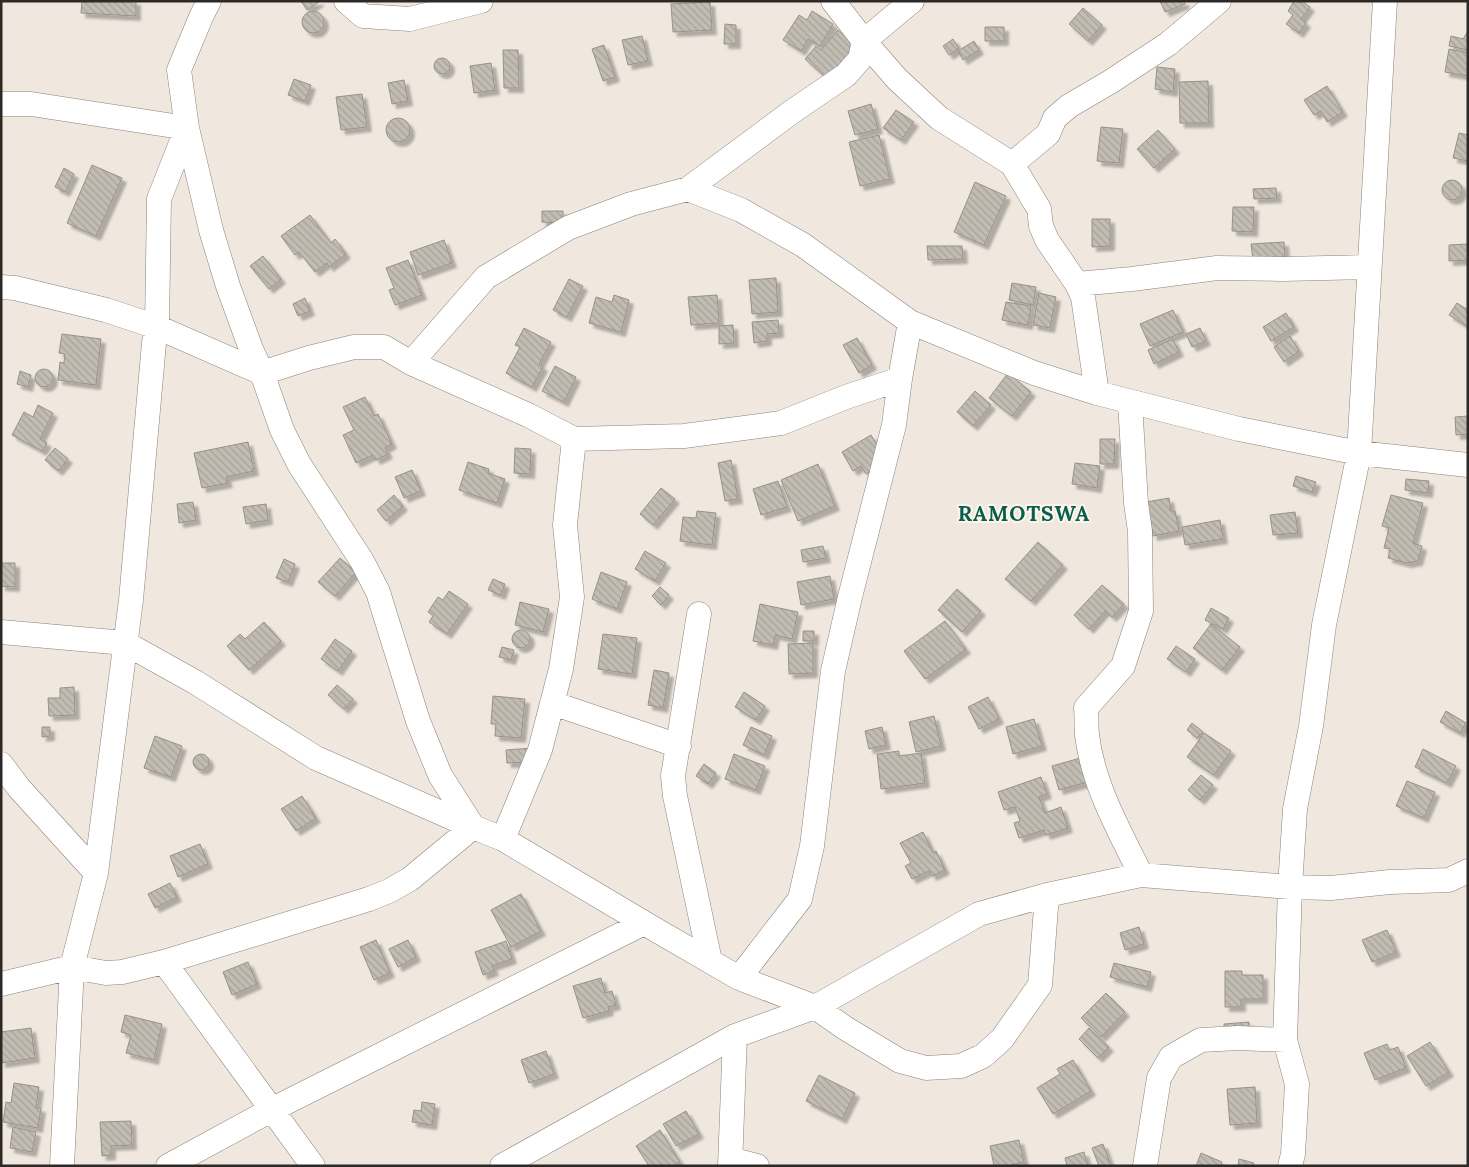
<svg xmlns="http://www.w3.org/2000/svg" width="1469" height="1167" viewBox="0 0 1469 1167" font-family="Lora,serif">
<style>
.building{fill:url(#building-back-hatch);stroke:#979289;filter:url(#shadow)}
.lines{fill:none;stroke-linecap:round;stroke-linejoin:round}
.minor-casing{stroke:#8a827a;stroke-width:25}
.minor{stroke:#fff;stroke-width:24}
.labels{text-anchor:middle;dominant-baseline:central;stroke-width:4;stroke-linejoin:round;paint-order:stroke}
.district-label{font-size:21px;font-weight:bold;letter-spacing:1px;fill:#065e4c;stroke:#fdf4eb}
</style>
<defs>
<pattern id="building-back-hatch" width="6" height="6" patternUnits="userSpaceOnUse" patternTransform="scale(1.25)"><rect width="6" height="6" fill="#c1bdb3"/><path d="M-1 5l2 2M0 0l6 6M5-1l2 2" fill="none" stroke="#a6a29a"/></pattern>
<filter id="shadow"><feDropShadow dx="4.5" dy="4.5" stdDeviation="1" flood-color="#0004"/></filter>
</defs>
<rect width="100%" height="100%" fill="#f0e7de"/>
<path class="building" d="M82,1H136V16L81,13Z
M301,1H320L307,10Z
M1160,1H1184L1185,4L1165,12Z
M1294,1H1302L1310,7L1301,19L1306,23L1299,33L1286,24L1293,15L1288,11Z
M710,2L712,30L673,32L671,4Z
M1083,8L1102,25L1088,41L1069,24Z
M812,11L833,24L820,46L808,39L801,51L783,40L799,15L807,20Z
M302 22a11 11 0 1 1 22 0a11 11 0 1 1-22 0Z
M725,24L736,25V44H724Z
M985,27H1004V41H985Z
M838,30L856,46L831,82L805,59L816,46L821,50Z
M1468,31V50L1449,46L1451,36L1463,39Z
M642,36L648,61L628,65L622,40Z
M953,39L959,48L949,55L943,46Z
M974,41L979,50L963,60L958,51Z
M604,45L615,77L603,81L592,49Z
M1449,49L1468,53V76L1445,72Z
M503,50H518L519,88H504Z
M434 66a8 8 0 1 1 16 0a8 8 0 1 1-16 0Z
M491,63L495,90L474,93L470,66Z
M1157,67L1175,69L1173,92L1155,89Z
M294,79L311,85L305,101L288,95Z
M404,80L408,101L392,104L388,83Z
M1208,81L1209,123H1180L1179,82Z
M1327,86L1343,112L1327,122L1321,111L1314,115L1304,100Z
M362,94L367,127L341,130L336,97Z
M871,104L878,129L855,135L848,111Z
M896,110L914,122L901,140L883,128Z
M386 130a12 12 0 1 1 24 0a12 12 0 1 1-24 0Z
M1101,127L1123,129L1119,163L1097,161Z
M1158,130L1175,149L1154,168L1137,149Z
M1459,133L1468,135V161L1453,158Z
M879,135L890,179L860,186L849,142Z
M92,165L122,178L96,236L67,223Z
M64,168L74,174L65,192L55,187Z
M1442 190a10 10 0 1 1 20 0a10 10 0 1 1-20 0Z
M975,182L1006,196L984,245L954,232Z
M1276,188L1277,198L1254,199L1253,189Z
M1233,207H1254L1253,232L1232,231Z
M542,211H563V223L542,222Z
M310,215L331,243L335,239L346,254L329,267L327,263L315,272L299,252L295,255L281,236Z
M1092,219H1110V246L1092,247Z
M444,240L452,263L418,275L410,252Z
M1284,242L1285,258L1253,260L1251,244Z
M1468,244V260L1449,261V245Z
M927,246H962L963,259L928,260Z
M263,256L281,279L269,289L250,266Z
M408,260L422,295L395,305L389,290L394,288L386,268Z
M776,278L778,312L752,314L749,280Z
M569,279L583,286L567,317L553,310Z
M1012,283L1036,287L1033,305L1009,300Z
M1039,293L1056,297L1050,328L1033,325Z
M614,295L629,300L621,332L589,323L596,297L612,302Z
M717,295L719,323L691,325L688,297Z
M305,298L310,311L298,316L293,304Z
M1006,302L1031,306L1028,325L1002,320Z
M1457,303L1468,310V327L1449,315Z
M1173,310L1183,332L1150,346L1140,324Z
M1286,313L1294,327L1271,341L1263,327Z
M778,320L779,333L767,334V341L754,343L752,322Z
M733,325L734,343L719,344V326Z
M524,328L551,342L539,364L543,367L532,387L506,373L520,347L515,345Z
M1200,328L1206,341L1192,347L1186,334Z
M62,334L101,339L96,385L58,380L60,362L64,363L65,354L59,353Z
M1290,336L1299,351L1284,362L1274,347Z
M857,338L872,365L859,373L843,345Z
M1173,339L1179,352L1154,364L1148,350Z
M555,366L576,377L564,402L542,391Z
M35 378a9 9 0 1 1 18 0a9 9 0 1 1-18 0Z
M20,371L31,375L28,387L17,384Z
M1008,373L1031,392L1012,416L989,398Z
M975,391L991,405L973,426L957,412Z
M365,397L374,416L378,414L392,444L385,448L388,454L376,460L373,455L356,463L343,435L354,430L343,407Z
M38,405L53,413L40,439L47,443L42,451L12,435L24,412L33,417Z
M1468,416V434L1456,435L1455,417Z
M871,435L883,455L878,467L866,474L861,466L853,471L842,452Z
M1100,439H1115L1114,464H1100Z
M248,442L254,471L226,477L228,483L202,488L194,453Z
M55,448L68,459L58,471L45,460Z
M515,448L531,449L530,474L514,473Z
M731,460L738,499L725,501L718,463Z
M468,462L489,469L488,473L505,479L497,503L459,490Z
M1075,463L1100,466L1097,488L1072,484Z
M818,464L835,506L798,521L781,480Z
M412,470L421,491L404,498L395,477Z
M1296,476L1316,482L1312,492L1293,486Z
M1406,479L1429,481L1428,493L1405,490Z
M778,481L787,507L761,515L753,489Z
M661,488L675,499L653,525L640,514Z
M394,495L403,506L386,521L377,510Z
M1391,495L1423,503L1413,543L1422,546L1418,561L1407,563L1388,558L1390,549L1384,548L1389,528L1382,526Z
M1169,498L1171,511H1175L1179,531L1153,536L1146,502Z
M193,502L196,520L179,523L177,504Z
M266,504L268,520L246,524L243,507Z
M697,511L716,513L712,545L680,541L683,517L696,518Z
M1295,512L1298,533L1273,535L1270,515Z
M1220,520L1223,539L1185,545L1182,527Z
M1038,542L1063,565L1031,601L1005,579Z
M823,546L826,558L803,562L801,550Z
M645,551L666,563L655,581L635,569Z
M340,558L356,572L335,596L318,582Z
M284,559L295,564L288,582L276,578Z
M1,563H15V587L1,586Z
M601,572L627,582L617,609L592,599Z
M830,576L834,599L801,605L797,582Z
M493,579L505,584L501,595L488,590Z
M1102,585L1124,604L1112,617L1105,611L1089,629L1074,615Z
M660,587L669,595L661,605L652,596Z
M957,589L981,611L962,632L938,610Z
M449,591L468,604L447,634L429,622L433,616L428,612L438,597L443,600Z
M520,602L549,609L543,632L515,625Z
M760,604L798,612L792,639L775,635L773,645L753,641Z
M1211,608L1229,618L1223,629L1205,620Z
M945,621L966,649L925,679L904,651Z
M264,622L281,641L249,670L227,646L240,634L245,639Z
M1211,624L1240,647L1222,670L1193,648Z
M512 639a9 9 0 1 1 18 0a9 9 0 1 1-18 0Z
M803,631H814V641H803Z
M603,634L637,638L632,674L598,669Z
M335,639L352,651L338,671L321,659Z
M813,643V673L789,674L788,644Z
M1176,646L1195,659L1186,672L1167,659Z
M502,647L514,650L511,660L499,657Z
M654,670L669,673L663,708L648,705Z
M337,685L353,699L344,709L328,695Z
M74,687L75,715L49,716L48,698H60V688Z
M744,692L765,706L756,720L735,707Z
M493,696L525,699L521,738L495,736L496,724H491Z
M988,697L999,719L979,729L968,707Z
M1446,711L1466,723L1460,733L1440,722Z
M934,716L941,746L916,752L909,722Z
M1034,719L1042,746L1013,754L1006,727Z
M1192,723L1203,732L1197,738L1187,730Z
M42,727H50V736L42,737Z
M751,727L772,736L764,755L743,745Z
M882,727L886,745L869,749L865,731Z
M1204,733L1231,751L1214,775L1187,757Z
M155,736L182,746L171,777L144,768Z
M532,748L533,762L507,763L506,750Z
M1423,749L1456,766L1447,783L1415,767Z
M899,751V756L921,753L925,783L881,789L877,754Z
M734,754L765,766L756,790L725,779Z
M193 762a8 8 0 1 1 16 0a8 8 0 1 1-16 0Z
M1084,757L1091,781L1059,790L1052,766Z
M704,764L716,773L708,784L696,776Z
M1201,775L1213,785L1200,800L1188,790Z
M1041,777L1047,794L1039,797L1045,813L1061,807L1068,828L1046,835L1044,830L1019,838L1014,823L1020,821L1015,807L1004,810L998,792Z
M1407,781L1435,792L1424,818L1396,806Z
M302,796L316,818L296,831L281,809Z
M923,832L933,853L936,851L945,870L932,876L929,871L912,879L905,866L911,863L900,843Z
M200,844L208,864L178,877L170,856Z
M170,883L177,897L155,908L148,894Z
M521,894L541,931L511,947L491,910Z
M1139,927L1144,944L1125,950L1120,933Z
M1387,930L1396,952L1372,962L1362,940Z
M376,940L390,973L374,980L360,947Z
M408,940L416,957L398,967L389,949Z
M506,941L512,959L492,966L494,971L483,975L475,952Z
M248,962L257,984L232,995L223,972Z
M1114,963L1151,972L1147,987L1110,977Z
M1225,971H1242V975H1263V999H1241V1007H1225Z
M601,978L605,993L612,991L616,1005L608,1007L609,1011L583,1018L573,986Z
M1106,993L1125,1012L1101,1037L1081,1018Z
M125,1015L162,1024L154,1060L126,1053L131,1035L121,1032Z
M1249,1022L1250,1034L1225,1036L1224,1024Z
M31,1028L35,1058L1,1063V1032Z
M1089,1028L1109,1047L1098,1058L1079,1039Z
M1430,1042L1449,1072L1426,1086L1407,1056Z
M1387,1044L1390,1050L1398,1047L1406,1068L1375,1080L1364,1053Z
M546,1051L554,1074L529,1083L521,1060Z
M1073,1060L1091,1091L1053,1114L1037,1088L1060,1074L1057,1069Z
M819,1075L855,1093L842,1119L806,1101Z
M14,1083L39,1087L36,1108H41L38,1128L3,1122L6,1102L11,1103Z
M1255,1087L1257,1123L1230,1125L1227,1089Z
M422,1102L435,1104L432,1125L412,1122L414,1110L421,1111Z
M686,1111L699,1134L676,1146L663,1124Z
M131,1121L132,1145L111,1146V1155L102,1156L100,1122Z
M13,1127L36,1132L32,1152L10,1148Z
M660,1130L680,1162L673,1166H649L636,1146Z
M1019,1140L1024,1162L1007,1166H994L990,1146Z
M1103,1144L1111,1166H1099L1092,1148Z
M1084,1152L1088,1166H1067L1065,1158Z
M1201,1153L1222,1162L1221,1166H1196Z
M1239,1159L1254,1163L1253,1166H1238Z"/>
<g class="lines">
<g class="minor-casing">
<path id="minor" d="M346,1L363,16L410,19L481,1
M833,1L864,41L897,79L939,118L1012,164
M1,104H31L187,128L211,230L228,286L251,349L262,373L282,430L299,464L362,561L378,592L418,721L440,775L473,827L503,839L656,930L739,978L815,1007L845,1028L900,1061L926,1068L961,1066L983,1056L1002,1039L1040,985L1047,895
M688,189L793,111L846,75L860,59L864,41L912,1
M1077,284L1132,279L1217,268L1283,269L1369,267
M1,287L15,288L106,310L157,327L262,373L309,358L354,347H384L411,363L486,277L568,228L631,204L688,189L741,210L803,245L910,322L1034,373L1097,393L1239,429L1359,453L1468,465
M411,363L528,415L574,439L684,436L781,423L846,397L900,379
M1097,393L1083,297L1077,284L1047,240L1041,226L1039,209L1012,164L1048,134L1055,118L1069,106L1110,82L1168,44L1219,1
M1130,402L1136,503L1140,531L1141,611L1123,666L1086,708C1087,717 1086,726 1087,735C1093,785 1119,830 1141,875
M699,614L673,776L675,796L710,961
M1,632L125,643L195,682L316,758L473,827L410,879L389,891L369,899L164,962L122,972L106,973L72,967L1,984
M552,703L679,746
M1,764L19,788L96,873
M503,839L540,750L561,669L572,597L565,525L574,439
M164,962L313,1166
M739,978L800,899L812,846L833,671L850,597L894,425L900,379L910,322
M731,1159L757,1166
M62,1166L72,967L96,873L131,600L154,343L157,327L159,199L187,128L179,70L201,17L209,1
M168,1166L273,1109L644,923
M502,1166L735,1036L815,1007L979,914L1047,895L1141,875L1290,887L1331,888L1390,882L1449,880L1468,871
M730,1166L735,1036
M1145,1166L1159,1078L1171,1057L1201,1040L1238,1038L1285,1040
M1290,1166L1293,1154L1297,1084L1285,1040L1290,887L1295,809L1311,726L1324,625L1359,453L1385,1"/>
</g>
<use href="#minor" class="minor"/>
</g>
<g class="labels">
<g class="district-label">
<text x="1024" y="513">RAMOTSWA</text>
</g>
</g>
<rect width="1469" height="1167" fill="none" stroke="#2c2926" stroke-width="5"/>
</svg>
